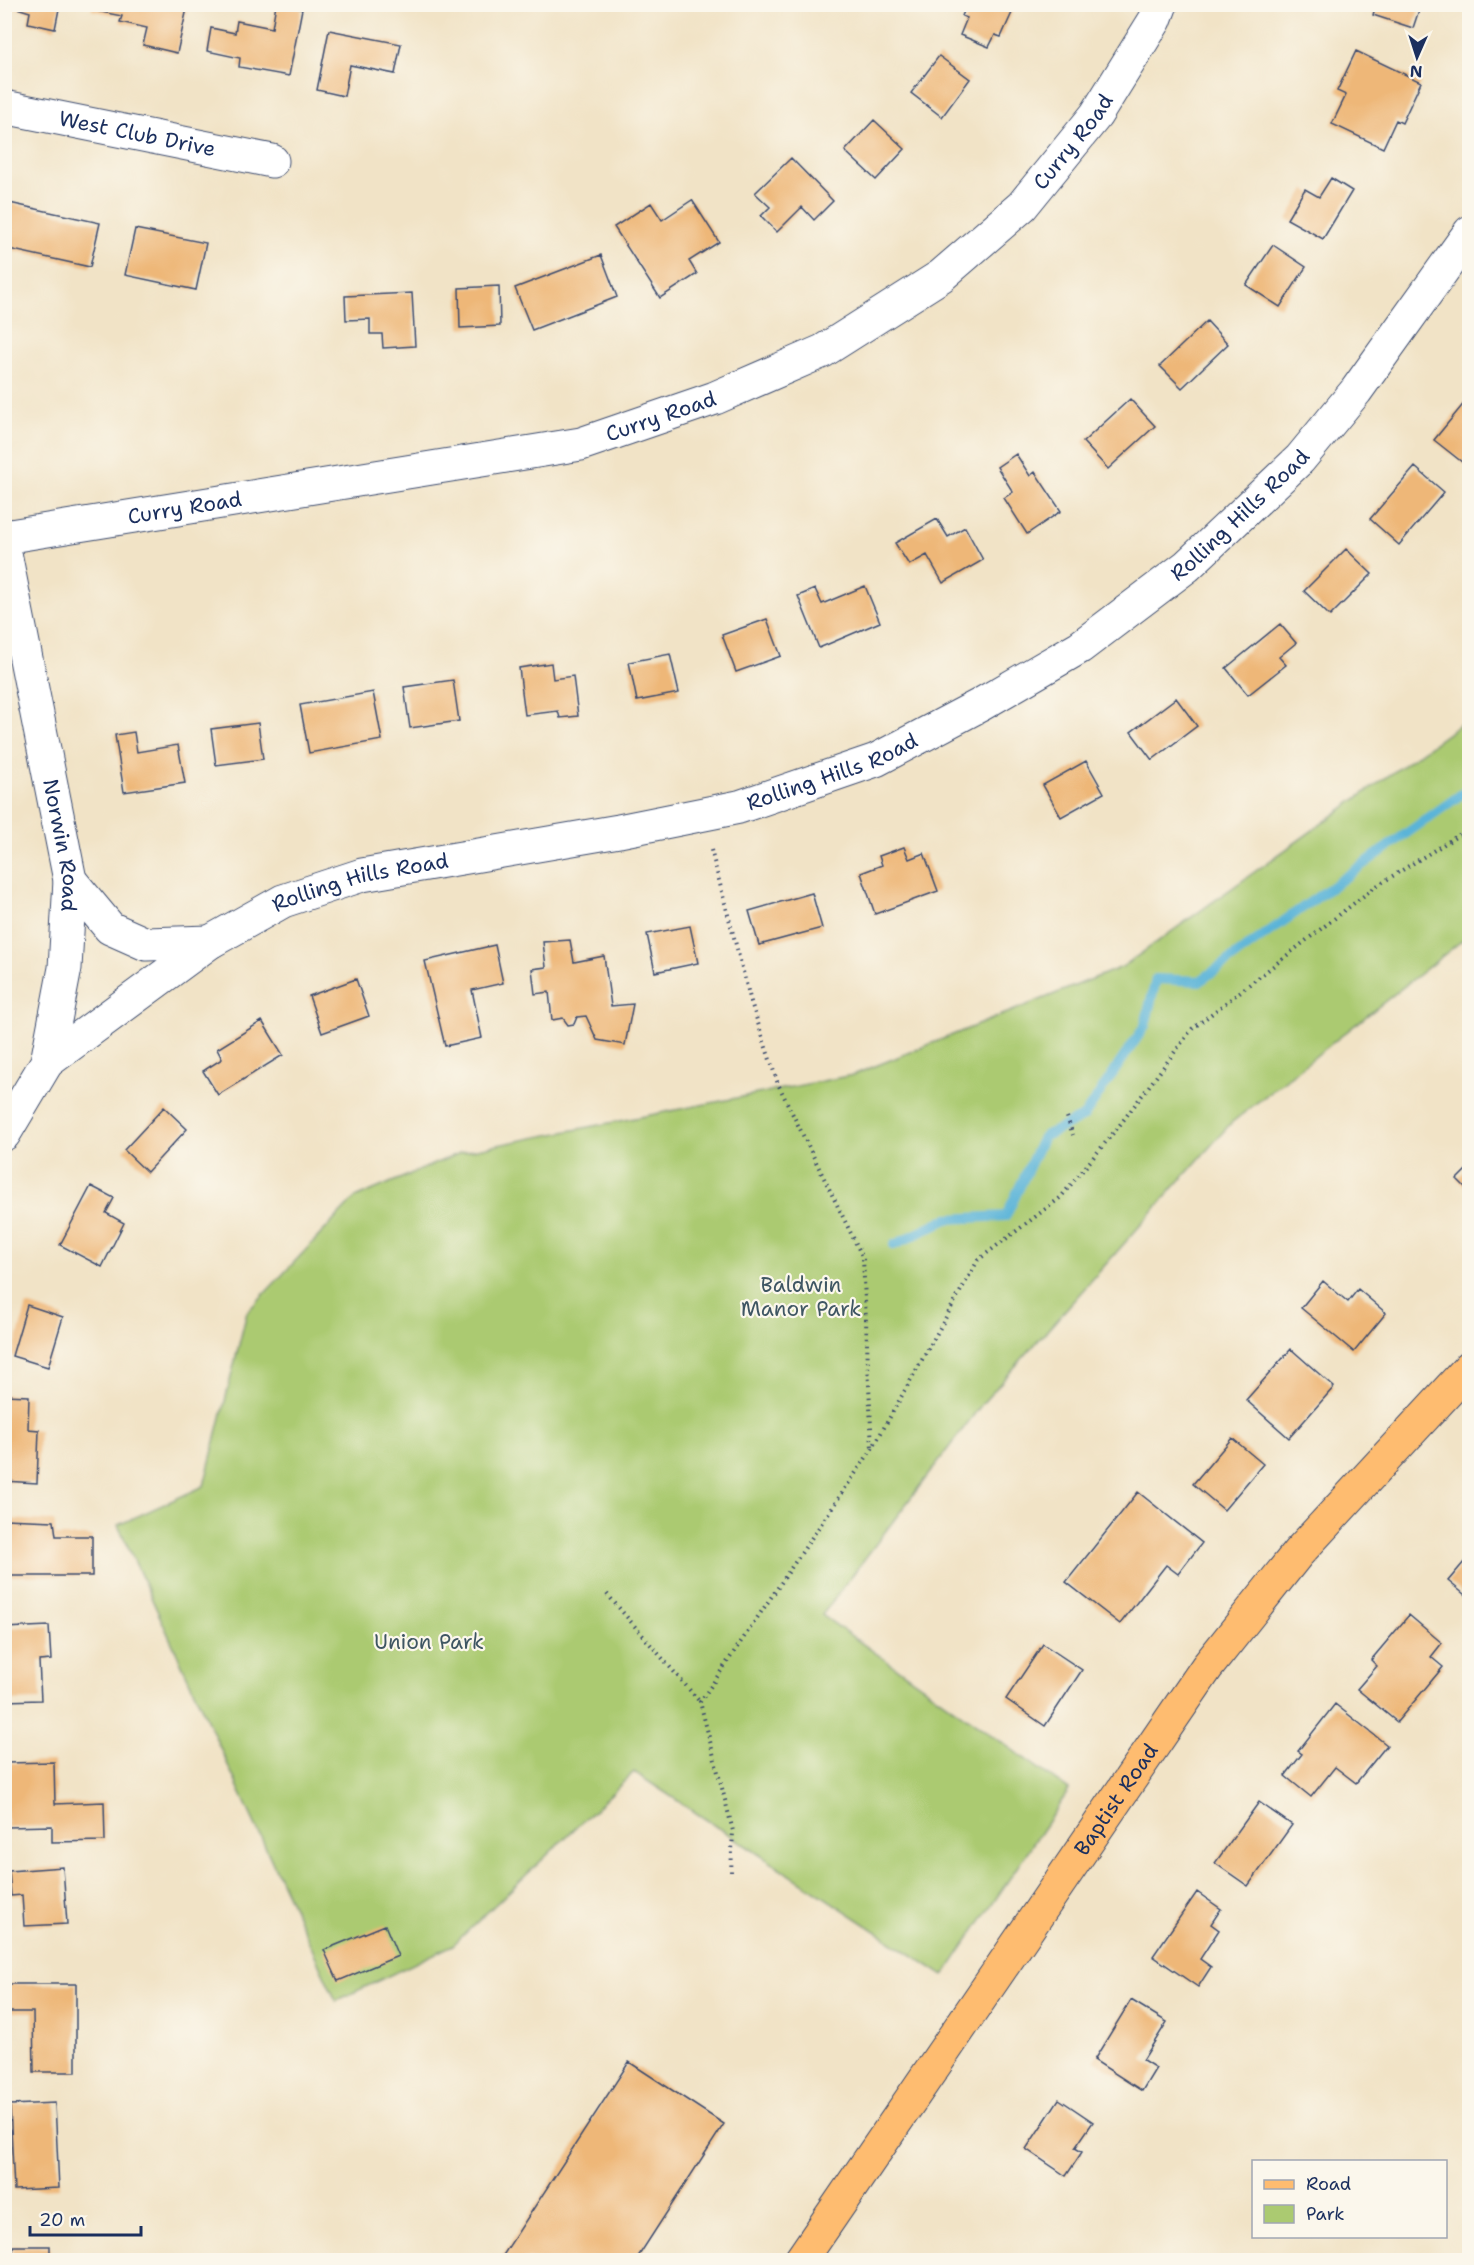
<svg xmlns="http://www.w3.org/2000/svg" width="1474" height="2265" viewBox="0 0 1474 2265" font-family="'Shantell Sans',sans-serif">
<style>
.green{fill:#abca71;stroke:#637c68;stroke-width:1.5}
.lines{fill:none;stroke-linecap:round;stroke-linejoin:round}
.stream{stroke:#5ab4d8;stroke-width:10}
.building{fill:#eeb778}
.minor-casing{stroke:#3b4a6e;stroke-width:35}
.major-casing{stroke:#3b4a6e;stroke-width:35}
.path{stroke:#3b4a6e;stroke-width:4;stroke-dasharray:1.5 4.5;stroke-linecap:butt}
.minor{stroke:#fff;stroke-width:33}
.major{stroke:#febc70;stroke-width:33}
.labels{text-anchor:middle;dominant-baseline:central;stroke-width:4.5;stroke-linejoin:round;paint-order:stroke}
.street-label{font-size:21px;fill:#1b2f5e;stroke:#fbf7ec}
.park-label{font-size:21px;fill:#3f5663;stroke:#fbf7ec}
</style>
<rect width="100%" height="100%" fill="#fbf7ec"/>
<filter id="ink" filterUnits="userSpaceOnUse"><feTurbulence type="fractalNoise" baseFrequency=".0167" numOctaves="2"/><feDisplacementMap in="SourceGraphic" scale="12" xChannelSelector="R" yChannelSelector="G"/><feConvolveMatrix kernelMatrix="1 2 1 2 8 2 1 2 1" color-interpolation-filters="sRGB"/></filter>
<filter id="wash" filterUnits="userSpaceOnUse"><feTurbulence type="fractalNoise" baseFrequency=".008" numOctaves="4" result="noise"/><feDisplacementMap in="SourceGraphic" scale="24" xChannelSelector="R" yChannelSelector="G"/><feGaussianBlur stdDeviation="1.35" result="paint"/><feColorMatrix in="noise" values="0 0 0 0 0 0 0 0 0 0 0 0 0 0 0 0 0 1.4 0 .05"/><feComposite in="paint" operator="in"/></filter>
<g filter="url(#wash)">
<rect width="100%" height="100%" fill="#f1e3c6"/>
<path class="green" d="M1469,718V935L1231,1123L982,1404L822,1615L1069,1790L944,1976L634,1772L453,1945L336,2001L118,1525L204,1486L247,1312L355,1198L462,1152L853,1075L1122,967Z"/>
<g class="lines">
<path class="stream" d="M894,1245L947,1219L1006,1216L1043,1137L1084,1116L1145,1026L1156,979L1200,981L1470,788"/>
</g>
<g id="blocks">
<path class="building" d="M4,4H60L55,29L28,23L30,12Z
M93,4H188L177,53L143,45L147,28L120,22L122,16L91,10Z
M276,4L302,9L289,76L239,67L240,58L207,51L211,28L235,33L237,21L272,28Z
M967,4H1016L1001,37L995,35L989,47L960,35L967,18L962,16Z
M1376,4H1421L1413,28L1373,15Z
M329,30L401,44L395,74L350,65L344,96L317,90Z
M1356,51L1421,82L1402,123L1396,120L1383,148L1332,124L1346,95L1337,91Z
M939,56L970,79L942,117L911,93Z
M874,120L905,149L876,180L845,151Z
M791,158L833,201L814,220L802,207L777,232L761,216L770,207L755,193Z
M1331,178L1352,191L1323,239L1287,219L1305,189L1319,197Z
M692,200L719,242L689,261L697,274L660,298L614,227L651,203L662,220Z
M5,202L100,223L90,267L4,248Z
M135,229L206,243L196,290L125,275Z
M1273,245L1306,267L1280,307L1246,285Z
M601,255L617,297L532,330L515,288Z
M499,286L500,326L460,328L459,288Z
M412,293L415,346L383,348L382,334H370V319L346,320L345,296Z
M1207,321L1228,344L1182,388L1160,366Z
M1470,396V463L1467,466L1434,440Z
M1130,399L1155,426L1108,469L1083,442Z
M1016,454L1030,476L1035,472L1061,511L1027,534L1004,498L1013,492L997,467Z
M1415,467L1444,492L1399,545L1370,519Z
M937,519L948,537L965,527L983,560L943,583L927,555L909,565L895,543Z
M1346,549L1372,574L1330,616L1304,591Z
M865,586L880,622L819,648L798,596L815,589L822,604Z
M767,619L781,656L736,672L722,635Z
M1280,624L1296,643L1279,657L1286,665L1248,695L1226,668Z
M670,654L679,693L637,701L629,662Z
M551,663L553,679L573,676L578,716L560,718L558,711L525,715L519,668Z
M453,680L459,721L410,728L404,687Z
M373,692L382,740L309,753L300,705Z
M1176,698L1197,726L1152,760L1131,732Z
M258,723L263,759L216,765L211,729Z
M134,732L137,752L178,745L185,783L124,792L115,735Z
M1086,761L1104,793L1061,817L1043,785Z
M904,847L909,859L924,853L938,891L875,914L861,873L882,865L879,856Z
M812,893L822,928L759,945L749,911Z
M690,926L698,963L655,972L647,934Z
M570,940L574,962L604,956L611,1006L633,1004L625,1045L597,1040L586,1016L577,1017L574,1024L568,1025L563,1018L552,1020L549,992L535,994L532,969L546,967L543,942Z
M495,945L503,983L472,990L482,1038L445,1046L425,961Z
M356,979L369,1016L322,1033L309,996Z
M262,1021L283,1055L218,1095L203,1071L222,1059L217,1049Z
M164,1107L187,1129L147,1172L124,1150Z
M1470,1166V1192L1457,1179Z
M91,1186L114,1198L106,1213L124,1223L102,1267L60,1245Z
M1323,1281L1348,1302L1358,1289L1386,1313L1354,1352L1301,1308Z
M27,1305L63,1317L48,1367L12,1356Z
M1291,1349L1334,1387L1289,1438L1246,1400Z
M4,1395L29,1396L28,1429L39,1430L37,1483L4,1481Z
M1232,1438L1263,1464L1224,1510L1193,1484Z
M1138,1492L1202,1543L1178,1574L1166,1565L1120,1624L1066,1582Z
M4,1519L54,1521L56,1536H92V1576H4Z
M1470,1555V1599L1448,1581Z
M1409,1615L1442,1643L1431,1657L1443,1667L1397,1722L1357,1689L1377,1666L1371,1660Z
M49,1626L51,1660L39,1661L41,1700L4,1701V1628Z
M1043,1644L1082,1670L1045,1726L1006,1699Z
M1335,1704L1387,1745L1356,1783L1335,1767L1311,1797L1285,1776L1302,1754L1298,1751Z
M54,1762L55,1804L104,1802L105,1841L52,1842V1826L7,1827L5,1763Z
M1259,1802L1292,1825L1248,1886L1215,1863Z
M63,1867L67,1924L24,1926L22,1895L11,1896L9,1871Z
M1197,1892L1221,1909L1211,1924L1219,1930L1200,1959L1211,1967L1198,1987L1153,1956Z
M385,1925L398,1956L338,1981L324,1950Z
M4,1984H76V2072H34L33,2012H4Z
M1131,2000L1167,2022L1143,2060L1156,2068L1142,2091L1094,2060Z
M629,2062L724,2124L636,2260H500Z
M1059,2099L1093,2122L1075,2148L1082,2152L1066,2176L1026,2149Z
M55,2103L59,2188L14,2190L10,2105Z
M13,2246H50V2260H13Z"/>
</g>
</g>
<g filter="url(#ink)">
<use href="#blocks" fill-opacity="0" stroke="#3b4a6e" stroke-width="1.5"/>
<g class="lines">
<g class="minor-casing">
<g id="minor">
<path id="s1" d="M4,107L272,161"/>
<path id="s2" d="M4,537L581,444L715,398L823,351L941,276L1022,206L1096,115L1155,20L1161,4"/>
<path id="s3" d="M4,548L70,880L65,968L47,1062L4,1134"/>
<path d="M70,880L110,928L146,944L210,942"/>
<path id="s4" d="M47,1062L210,942L283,901L362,875L619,831L739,807L876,760L980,705L1080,647L1187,566L1300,459L1356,391L1470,232"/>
</g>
</g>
<g class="major-casing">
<g id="major">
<path id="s5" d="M801,2260L1207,1667L1298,1553L1470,1367"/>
</g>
</g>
<path class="path" d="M711,850L751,1002L778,1084L863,1258L872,1449
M1067,1117L1073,1135
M607,1594L700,1702
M731,1872L733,1831L700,1702L872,1449L978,1260L1060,1198L1119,1126L1192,1029L1375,887L1470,828"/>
<use href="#minor" class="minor"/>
<use href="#major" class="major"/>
</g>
</g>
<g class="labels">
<g class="street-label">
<text stroke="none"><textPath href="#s1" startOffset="136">West Club Drive</textPath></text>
<text stroke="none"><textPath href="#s2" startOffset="1173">Curry Road</textPath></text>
<text stroke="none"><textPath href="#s2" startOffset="669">Curry Road</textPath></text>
<text stroke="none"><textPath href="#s2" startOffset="183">Curry Road</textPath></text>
<text stroke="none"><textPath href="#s4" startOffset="1338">Rolling Hills Road</textPath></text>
<text stroke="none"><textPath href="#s4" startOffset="852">Rolling Hills Road</textPath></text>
<text stroke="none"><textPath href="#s3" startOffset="303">Norwin Road</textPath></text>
<text stroke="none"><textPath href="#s4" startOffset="366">Rolling Hills Road</textPath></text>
<text stroke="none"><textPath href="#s5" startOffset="558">Baptist Road</textPath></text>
</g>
<g class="park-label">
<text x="801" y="1285">Baldwin<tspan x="801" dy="24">Manor Park</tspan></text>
<text x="429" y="1642">Union Park</text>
</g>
</g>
<rect width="1474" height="2265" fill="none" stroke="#fbf7ec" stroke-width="24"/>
<rect x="1252" y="2160" width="195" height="78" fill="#fbf7ec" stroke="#a1a7b3" stroke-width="1.5"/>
<rect x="1264" y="2180" width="30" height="9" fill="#febc70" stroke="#a1a7b3" stroke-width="1.5"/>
<text x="1306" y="2190" font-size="18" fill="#1b2f5e">Road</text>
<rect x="1264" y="2205" width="30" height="18" fill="#abca71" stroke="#a1a7b3" stroke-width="1.5"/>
<text x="1306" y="2220" font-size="18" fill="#1b2f5e">Park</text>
<g transform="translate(1417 57) rotate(183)" stroke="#fbf7ec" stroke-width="4.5" paint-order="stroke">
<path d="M0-4.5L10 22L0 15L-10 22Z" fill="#1b2f5e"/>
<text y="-9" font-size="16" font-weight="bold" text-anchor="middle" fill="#1b2f5e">N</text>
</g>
<path d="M30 2226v9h111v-9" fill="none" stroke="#1b2f5e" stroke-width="3"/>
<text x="39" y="2226" font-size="18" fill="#1b2f5e" stroke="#fbf7ec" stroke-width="4.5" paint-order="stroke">20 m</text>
</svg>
